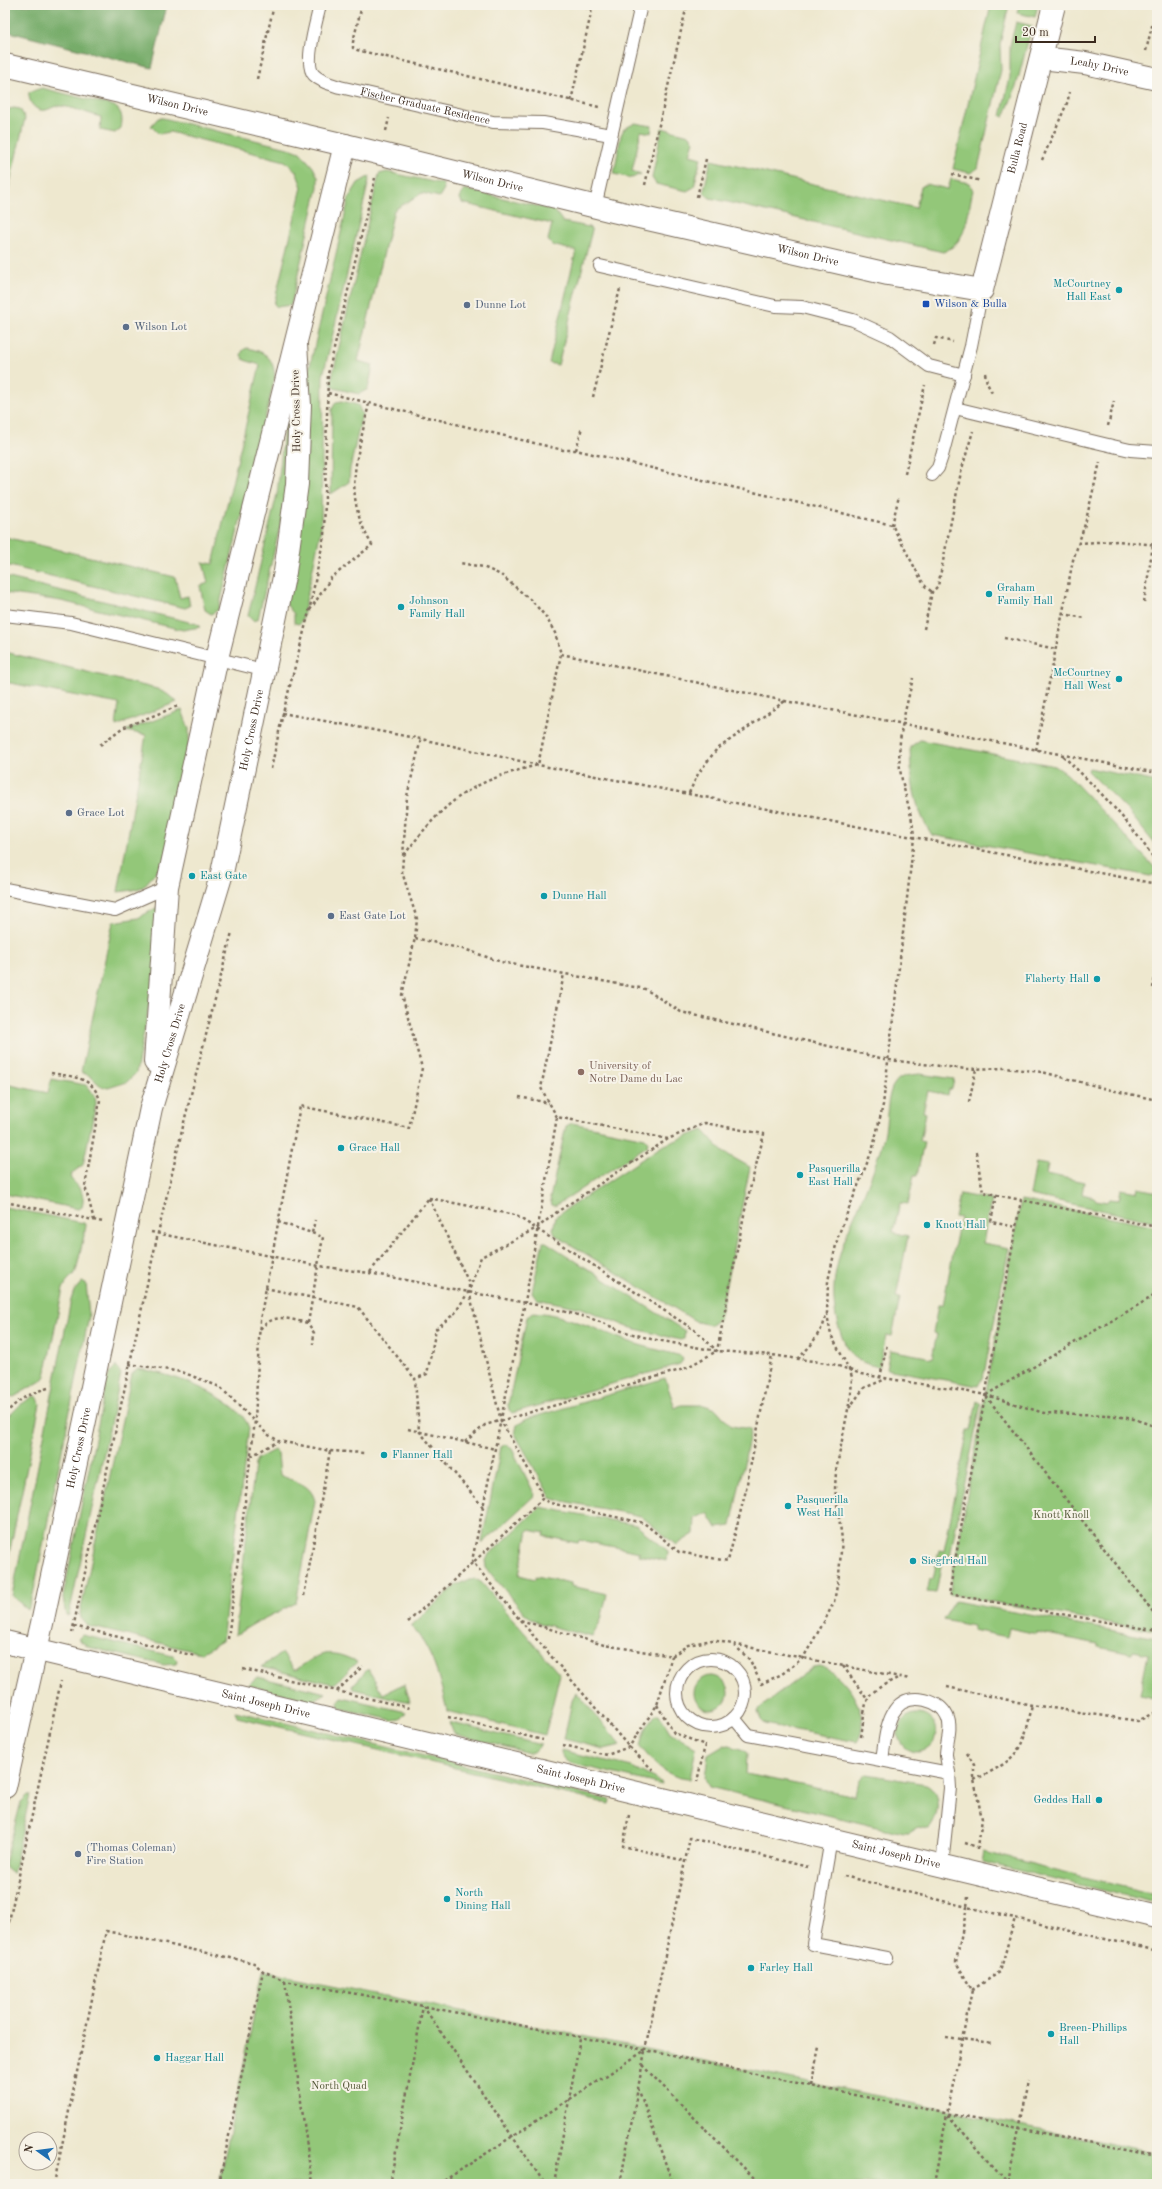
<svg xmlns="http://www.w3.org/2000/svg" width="1162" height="2189" viewBox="0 0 1162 2189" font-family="'Old Standard TT',serif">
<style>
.green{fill:#93c779;stroke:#67784c}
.forest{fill:#76ac69;stroke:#586b44}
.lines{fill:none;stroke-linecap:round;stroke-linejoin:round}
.lane-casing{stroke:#7a6c5c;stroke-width:14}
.street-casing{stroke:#7a6c5c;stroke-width:24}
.path{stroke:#7a6c5c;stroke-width:2.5;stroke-dasharray:3 3;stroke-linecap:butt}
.lane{stroke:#fff;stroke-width:12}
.street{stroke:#fff;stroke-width:22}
.culture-dot{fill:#0f9aa8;stroke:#f7f3e8;stroke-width:1.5}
.transit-dot{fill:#1a4fb4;stroke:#f7f3e8;stroke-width:1.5}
.service-dot{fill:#5c6f8a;stroke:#f7f3e8;stroke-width:1.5}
.education-dot{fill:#8d6e63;stroke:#f7f3e8;stroke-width:1.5}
.labels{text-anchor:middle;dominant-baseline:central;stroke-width:4;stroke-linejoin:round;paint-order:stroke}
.street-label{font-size:11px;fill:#3b2a1e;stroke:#f7f3e8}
.culture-label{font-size:11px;fill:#0d838f;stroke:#f7f3e8;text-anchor:start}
.transit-label{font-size:11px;fill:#164399;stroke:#f7f3e8;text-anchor:start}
.service-label{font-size:11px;fill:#4e5e75;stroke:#f7f3e8;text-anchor:start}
.education-label{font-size:11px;fill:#785e54;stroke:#f7f3e8;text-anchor:start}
.park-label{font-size:11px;fill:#555939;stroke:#f7f3e8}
</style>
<rect width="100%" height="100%" fill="#f7f3e8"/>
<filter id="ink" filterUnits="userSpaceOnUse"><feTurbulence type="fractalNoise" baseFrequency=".025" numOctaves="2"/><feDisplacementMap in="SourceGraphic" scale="8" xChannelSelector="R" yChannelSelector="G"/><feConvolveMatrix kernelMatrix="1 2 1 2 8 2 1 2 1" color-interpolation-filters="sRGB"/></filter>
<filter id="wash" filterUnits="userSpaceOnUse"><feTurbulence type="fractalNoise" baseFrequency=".012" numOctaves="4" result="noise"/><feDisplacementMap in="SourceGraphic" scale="16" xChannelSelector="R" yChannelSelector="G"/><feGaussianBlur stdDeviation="0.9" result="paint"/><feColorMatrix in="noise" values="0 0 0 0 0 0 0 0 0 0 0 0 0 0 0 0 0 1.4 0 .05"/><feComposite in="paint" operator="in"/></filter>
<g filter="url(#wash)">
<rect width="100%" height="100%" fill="#eee8cf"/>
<path class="green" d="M991,5H1009L1000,44L1001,70L978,168L970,173L953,169Z
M1019,5H1038L1035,17L1017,13Z
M1016,22L1032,26L1016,87L1004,117L1001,116L1010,77V46Z
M42,88L114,106C122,111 123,118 121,128L115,133L100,130L101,117C89,114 70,106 58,106C54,106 50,109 46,110C35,112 28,102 29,92Z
M14,108L20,109L25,118L5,204V123L9,109Z
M158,118H163L292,149L300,152L313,167L318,177V187L291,305L277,307L274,304L302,187L296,171L285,161L170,132L159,134L151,126Z
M635,123L652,126L651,133L641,131L632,171L641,174L632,178L614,174L621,135L624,129Z
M662,128L689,135L694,141L690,155L701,158L694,187L687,191L656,184L652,178Z
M711,160L916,208L921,187L926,184L948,189L951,179L969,183L973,190C967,214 968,243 943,252L710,198L704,193V190Z
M387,172L443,184L444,189L439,197L422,193L394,210L358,361L373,365L368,389L359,394L334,388L331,382L379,174Z
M370,176L323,376L321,529L302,621L299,624L294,623V614L285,603L308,374L349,198L358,183Z
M464,189L554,210L563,222L589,227L592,230L558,365L549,363L576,251L552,245L548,240L552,224L462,203L460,198Z
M247,348C265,352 273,356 275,377L220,604L218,610L211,614L205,610L200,586L208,583L203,562L213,564L260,365L244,360L241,355L243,350Z
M290,392L287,497L258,619L253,621L248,616L277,494L288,394Z
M342,401L358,405L362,414L350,469L349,482L331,494L332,409L336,402Z
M5,537L175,577L180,598L188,596L190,606L185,608L5,565Z
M5,577L197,624L200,627L183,630L61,601L5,593Z
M5,652L157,689L167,694L177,702L116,726L119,704L5,682Z
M182,710L189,729V742L165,862L143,887L133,890L118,892L146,735L125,731Z
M920,740L1055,766L1067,774L1156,869V874L1150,876L932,835C913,806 911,780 910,747Z
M1089,768L1157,782V847L1129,812L1088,771Z
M158,907L155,976L136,1073L127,1082L108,1088L101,1086L90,1076L81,1072L113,922L138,918Z
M920,1074L954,1079L952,1089H949L948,1095L928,1091L923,1112L926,1113L920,1141L924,1142L917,1176H914L908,1204L900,1203L893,1232L908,1236L896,1297L900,1298L892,1336L886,1335L879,1367C856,1362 849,1356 841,1334C817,1269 859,1218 877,1159C880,1151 882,1143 884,1136C888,1121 886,1093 895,1083C900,1075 911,1075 920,1074Z
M51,1079L86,1085L95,1097L96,1103L83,1165L72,1173L71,1179C79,1187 86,1194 82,1207L78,1209L5,1194V1084L48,1093Z
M572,1123L645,1138L648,1142L647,1146L555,1206L552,1205L550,1198L566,1126Z
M703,1130L723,1152L750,1167L719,1319L711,1325L697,1322L555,1235L553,1229L556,1216L662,1146Z
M1036,1163L1048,1165L1046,1174L1084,1182L1082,1194L1094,1197L1096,1200L1107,1202L1109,1199L1119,1200L1121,1189L1137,1192L1138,1188L1157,1192V1222L1030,1195Z
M960,1194L991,1200L983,1243L1009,1248L984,1374L978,1386L886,1369L890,1350L932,1358L937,1334L933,1333L938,1305H943L960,1218L955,1217Z
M1021,1200L1157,1227V1631H1154L949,1594Z
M5,1207L84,1223L86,1226L76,1272L67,1281L63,1289L45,1376L41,1381L14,1397L5,1395Z
M543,1242H546L685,1331L684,1339L680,1340L628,1327L582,1308L537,1299L532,1292Z
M82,1282L86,1283L89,1316L33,1595L28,1610L12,1596L71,1300L74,1291Z
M533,1312C566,1314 597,1330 627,1341C644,1347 663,1351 681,1356L683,1360L680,1364L512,1413L509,1410L508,1405L527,1317Z
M116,1366L121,1374L70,1610L69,1615L66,1616L63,1597L107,1380L110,1373Z
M138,1369C167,1372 240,1397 249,1428L222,1641L201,1653L88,1626L81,1618L80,1613L132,1374Z
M665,1378L675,1408L681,1405H704L716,1409L731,1426L751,1429L731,1526L717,1528L708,1513L695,1518L694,1534L676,1545L641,1516L557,1500L551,1498L515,1434L517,1425L527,1419Z
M34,1396L38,1398L40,1404L5,1574V1420L20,1405Z
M977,1401L981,1404L950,1556L943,1555L936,1593L927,1592L930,1579H933L939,1550L944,1551L968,1430H971Z
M506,1444L512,1449L535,1495L483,1543L482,1541L501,1447Z
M274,1450L278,1454L280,1475C294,1482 311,1483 315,1501L296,1603L257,1622L235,1635L255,1464L257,1459Z
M540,1507L636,1525L668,1551L667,1561L639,1555L640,1552L579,1540L578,1543L544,1536L545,1533L528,1530L519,1575L535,1579L536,1576L571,1583V1586L607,1594L601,1620L592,1637L539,1623L527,1616L486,1568L485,1560L488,1556Z
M469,1579H475L481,1582L560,1674L545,1735L447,1711C440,1680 433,1650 411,1626L455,1586Z
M955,1601L1157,1639V1699L1140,1695L1148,1654L1133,1651L1132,1654L1098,1647V1644L1037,1632V1634L1009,1628L1007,1637L973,1630V1626L943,1620Z
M82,1635L173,1656L177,1660L176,1664L164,1665L88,1647L78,1639Z
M282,1653L294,1670H296C320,1652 329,1648 357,1662L337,1682L333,1684L261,1667Z
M819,1666C845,1672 874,1718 857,1742L765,1724L761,1720L758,1712L760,1708L813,1667Z
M368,1669L383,1694L399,1686L405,1685L410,1702L353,1689L352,1686Z
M694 1693a17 17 0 1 1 34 0a17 17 0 1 1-34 0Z
M257,1677L262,1678L326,1693L313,1701L248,1685Z
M576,1692L621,1745L604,1749L564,1739L572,1701Z
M342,1697L406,1712L400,1719L392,1720L339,1708L338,1702Z
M235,1711L610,1800L609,1804L237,1717Z
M898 1733a19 19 0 1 1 38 0a19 19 0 1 1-38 0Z
M656,1714H659L670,1732L696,1748L690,1779C669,1779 652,1762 640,1746L645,1729Z
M449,1722L541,1745L534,1752L529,1753L454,1734Z
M725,1745L742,1749L747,1753L746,1774L856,1796L859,1781L867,1774L926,1784C942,1791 939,1818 929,1829L919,1827L909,1833H903L709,1787L705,1778L708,1755Z
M561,1750L632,1767L661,1782L662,1785L570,1763C564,1760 561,1757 561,1750Z
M28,1795H30L13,1874L6,1868L5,1863L21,1802Z
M984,1852L1157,1895V1903L982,1862Z
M263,1971L1157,2153V2184H219Z"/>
<path class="forest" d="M5,5H167L152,68L5,31Z"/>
</g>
<g filter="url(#ink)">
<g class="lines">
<g class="lane-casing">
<g id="lane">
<path id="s1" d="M320,5C317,20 303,64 314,75C321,82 331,84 340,87L493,122L543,123L611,135"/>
<path d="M595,207L641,5"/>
<path d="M600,266L775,306L802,307L853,320L890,337L929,366L964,375"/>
<path d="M955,408L1104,444L1130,450L1157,452"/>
<path d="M932,475L938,468L942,456L971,346L982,290"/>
<path d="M5,615L71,623L263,670"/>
<path d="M5,889L115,910L167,887"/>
<circle cx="711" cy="1693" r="34"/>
<path d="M734,1718L748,1735L949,1773L950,1788L942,1865"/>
<path d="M882,1760C886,1734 887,1692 925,1700C933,1702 943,1707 947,1716C953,1728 946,1742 946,1755C947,1761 948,1767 949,1773"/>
<path d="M831,1839L813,1944L887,1958"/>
</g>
</g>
<g class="street-casing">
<g id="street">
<path id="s2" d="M1041,58L1085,63L1157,79"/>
<path id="s3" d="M5,65L345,145L613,211L888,274L982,290L1054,5"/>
<path d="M155,1062L167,887L217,658L345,145"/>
<path id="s4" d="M5,1642L1157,1917"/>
<path id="s5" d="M5,1787L43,1619L151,1108L222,873L285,572L297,484L300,405L296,344"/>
</g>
</g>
<path class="path" d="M362,5L353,42V48L357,50L599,107
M579,5L592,10
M1146,51L1157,5
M257,79L274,5
M571,101L593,5
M386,131L389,118
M1042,160L1068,101L1069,92
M952,174L981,181
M645,185L687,5
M697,197L706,159
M934,345L936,338L953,342
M985,373L987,383L992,393
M328,393L563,450H576L892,525L924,585L932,592
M593,397L620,289
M1108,426L1114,401
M576,450L582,427
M905,474L925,385
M892,525L899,496
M1078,543L1117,541L1157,545
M1144,602L1153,545
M310,610L331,578L372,545C341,493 358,458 369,403
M1063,614L1085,618
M924,629L932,592L938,586L961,472L973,431
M1004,638L1056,649
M561,654L785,701L1157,773
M282,713L421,739L538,765L1157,884
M100,745L122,728L178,706
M1036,750L1073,560L1085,524L1100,462
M1063,756C1098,789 1130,822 1157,863
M271,769L283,713L309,612L324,536L328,374L375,178
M689,793L698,774L716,750L785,701
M404,855C447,799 469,782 538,765L561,654L555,633L546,617L533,602L501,575L483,567L460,563
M415,938L467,950L501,962L645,989L681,1012L889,1060L966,1069L1005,1068L1042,1072L1111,1090L1157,1100
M1153,988L1157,966
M51,1073C73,1077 92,1076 100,1100L85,1186L94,1220
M519,1097L549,1103
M969,1102L976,1069
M557,1117L541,1088L564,974
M668,1139L557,1117L525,1302L472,1561L520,1620L604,1645L672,1656L688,1645L712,1640L910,1679
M976,1152L983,1192L1021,1200
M996,1195L991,1222L1016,1227
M429,1198L515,1215L696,1331L717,1351
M429,1198L469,1283V1291L501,1421L540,1490L542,1499
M5,1202L103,1222
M278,1222L312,1233L315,1220
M1157,1227L1021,1200L949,1594L1157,1631
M151,1232L319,1266L369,1273L542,1306L590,1318L622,1331L651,1339L717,1351L772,1355
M312,1233L323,1237L308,1323L314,1333L313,1344
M370,1272L429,1198
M265,1288L358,1307L415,1379
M260,1329C276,1312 287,1319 308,1323
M798,1359L811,1345L823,1326L827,1313L828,1281L838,1236L873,1148L883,1105L914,838C913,816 905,797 901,775C895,744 906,709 913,678
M129,1364L182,1372L220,1387L267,1434L279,1441
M880,1378L887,1344
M986,1395L1157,1294
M986,1396L1157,1617
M849,1408L864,1388L886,1379
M5,1414C18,1400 29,1393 48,1388
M408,1429L495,1449
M465,1442L485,1425L684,1369L717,1351
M251,1456L279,1441L330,1451L365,1453
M483,1507L419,1431L415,1379L427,1374L436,1329L455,1313L469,1291L481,1257L537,1228L557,1212L668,1139L705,1123L764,1134L746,1205L717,1351
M304,1596L330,1451
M5,1598L7,1600
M520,1620L629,1747L653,1770
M408,1622L542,1499L550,1503L644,1523L679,1552L728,1561L745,1494L772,1355L833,1364L861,1374L986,1395L1044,1413L1109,1415L1134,1419L1157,1427
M74,1626L195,1656
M72,1633L158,1233L185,1118L232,932
M228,1639L255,1421L260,1320L300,1106L409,1128L422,1068L402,995L415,938L417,919L402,872L407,796L421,739
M734,1645L750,1660L761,1684L782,1674L803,1658L824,1622L834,1602L839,1575L842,1539L835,1489L836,1471L851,1394L852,1377L850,1371L831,1335L827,1314
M843,1666L867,1699
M243,1669L410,1708
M947,1687L1032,1705L1138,1721L1157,1711
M337,1691L363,1666
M657,1705L674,1733L705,1745L697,1782
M448,1717L543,1740
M861,1737C867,1697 861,1695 900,1677
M563,1745L607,1755L629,1747L657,1705L672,1656
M967,1753L974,1765V1780L982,1819L978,1847
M974,1780C1018,1759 1023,1752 1032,1705
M629,1815L623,1846L685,1861
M965,1843L977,1847V1849
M808,1867L690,1838L645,2050L811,2086L1157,2156
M844,1876L967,1907L956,1962L972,1990L947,2114
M968,1897L967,1907L1157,1951
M5,1940L61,1681
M285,1981L312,2184
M972,1990L1000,1972L1015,1918
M423,2006L545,2184
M946,2037L993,2043
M642,2065L760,2184
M811,2086L819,2047
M638,2088L673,2184
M1008,2182L1029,2082
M54,2184L106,1931L254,1963L263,1971L285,1981L423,2006L645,2050
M219,2184L263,1971
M390,2184L423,2006
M439,2184L644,2051
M554,2184L580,2039
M620,2184L645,2051
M934,2184L947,2114L1009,2184"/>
<use href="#lane" class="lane"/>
<use href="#street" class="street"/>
</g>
</g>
<g class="culture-dot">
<circle cx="1119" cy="290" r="4"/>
<circle cx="989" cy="594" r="4"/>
<circle cx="401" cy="607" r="4"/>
<circle cx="1119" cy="679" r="4"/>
<circle cx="192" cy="876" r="4"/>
<circle cx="544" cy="896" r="4"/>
<circle cx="1097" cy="979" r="4"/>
<circle cx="341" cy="1148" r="4"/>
<circle cx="800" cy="1175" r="4"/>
<circle cx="927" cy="1225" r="4"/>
<circle cx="384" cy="1455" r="4"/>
<circle cx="788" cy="1506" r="4"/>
<circle cx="913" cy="1561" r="4"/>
<circle cx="1099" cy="1800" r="4"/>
<circle cx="447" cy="1899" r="4"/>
<circle cx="751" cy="1968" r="4"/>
<circle cx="1051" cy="2034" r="4"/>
<circle cx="157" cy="2058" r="4"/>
</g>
<rect class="transit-dot" x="922" y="300" width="8" height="8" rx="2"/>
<g class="service-dot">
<circle cx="467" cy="305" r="4"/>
<circle cx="126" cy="327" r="4"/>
<circle cx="69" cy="813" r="4"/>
<circle cx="331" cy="916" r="4"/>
<circle cx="78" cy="1854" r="4"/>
</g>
<circle class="education-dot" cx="581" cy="1072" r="4"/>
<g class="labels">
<g class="street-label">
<text stroke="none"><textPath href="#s2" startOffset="59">Leahy Drive</textPath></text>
<text stroke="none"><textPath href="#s3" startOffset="177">Wilson Drive</textPath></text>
<text stroke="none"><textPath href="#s1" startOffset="188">Fischer Graduate Residence</textPath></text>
<text stroke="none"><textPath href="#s3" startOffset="1149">Bulla Road</textPath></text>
<text stroke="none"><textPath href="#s3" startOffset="501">Wilson Drive</textPath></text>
<text stroke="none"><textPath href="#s3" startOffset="825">Wilson Drive</textPath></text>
<text transform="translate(297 411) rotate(-91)">Holy Cross Drive</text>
<text stroke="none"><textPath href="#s5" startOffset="1086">Holy Cross Drive</textPath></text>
<text stroke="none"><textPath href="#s5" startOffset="762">Holy Cross Drive</textPath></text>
<text stroke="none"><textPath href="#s5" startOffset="347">Holy Cross Drive</textPath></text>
<text stroke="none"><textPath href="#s4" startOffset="268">Saint Joseph Drive</textPath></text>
<text stroke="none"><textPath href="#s4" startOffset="592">Saint Joseph Drive</textPath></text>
<text stroke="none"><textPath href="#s4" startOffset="916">Saint Joseph Drive</textPath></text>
</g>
<g class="culture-label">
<text x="1111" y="284" text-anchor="end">McCourtney<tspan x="1111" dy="13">Hall East</tspan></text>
<text x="997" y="588">Graham<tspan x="997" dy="13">Family Hall</tspan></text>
<text x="409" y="601">Johnson<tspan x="409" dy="13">Family Hall</tspan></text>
<text x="1111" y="673" text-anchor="end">McCourtney<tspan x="1111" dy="13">Hall West</tspan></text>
<text x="200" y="876">East Gate</text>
<text x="552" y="896">Dunne Hall</text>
<text x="1089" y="979" text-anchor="end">Flaherty Hall</text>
<text x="349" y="1148">Grace Hall</text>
<text x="808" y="1169">Pasquerilla<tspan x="808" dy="13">East Hall</tspan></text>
<text x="935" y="1225">Knott Hall</text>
<text x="392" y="1455">Flanner Hall</text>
<text x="796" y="1500">Pasquerilla<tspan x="796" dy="13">West Hall</tspan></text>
<text x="921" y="1561">Siegfried Hall</text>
<text x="1091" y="1800" text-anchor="end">Geddes Hall</text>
<text x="455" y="1893">North<tspan x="455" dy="13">Dining Hall</tspan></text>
<text x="759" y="1968">Farley Hall</text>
<text x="1059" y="2028">Breen-Phillips<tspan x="1059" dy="13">Hall</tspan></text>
<text x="165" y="2058">Haggar Hall</text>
</g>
<g class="transit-label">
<text x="934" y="304">Wilson &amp; Bulla</text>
</g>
<g class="service-label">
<text x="475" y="305">Dunne Lot</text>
<text x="134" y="327">Wilson Lot</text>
<text x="77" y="813">Grace Lot</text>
<text x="339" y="916">East Gate Lot</text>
<text x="86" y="1848">(Thomas Coleman)<tspan x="86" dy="13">Fire Station</tspan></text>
</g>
<g class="education-label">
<text x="589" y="1066">University of<tspan x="589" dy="13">Notre Dame du Lac</tspan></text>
</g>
<g class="park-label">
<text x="1061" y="1515">Knott Knoll</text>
<text x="339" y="2086">North Quad</text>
</g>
</g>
<rect width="1162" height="2189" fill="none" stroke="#f7f3e8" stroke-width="20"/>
<g transform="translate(38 2151) rotate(284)"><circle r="19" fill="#f7f3e8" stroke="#aca397"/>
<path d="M0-3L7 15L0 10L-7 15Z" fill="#1f6fb2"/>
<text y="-6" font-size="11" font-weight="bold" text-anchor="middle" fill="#3b2a1e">N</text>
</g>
<path d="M1016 36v6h79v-6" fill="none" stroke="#3b2a1e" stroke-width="2"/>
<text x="1022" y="36" font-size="12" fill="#3b2a1e" stroke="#f7f3e8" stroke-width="3" paint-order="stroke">20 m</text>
</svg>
